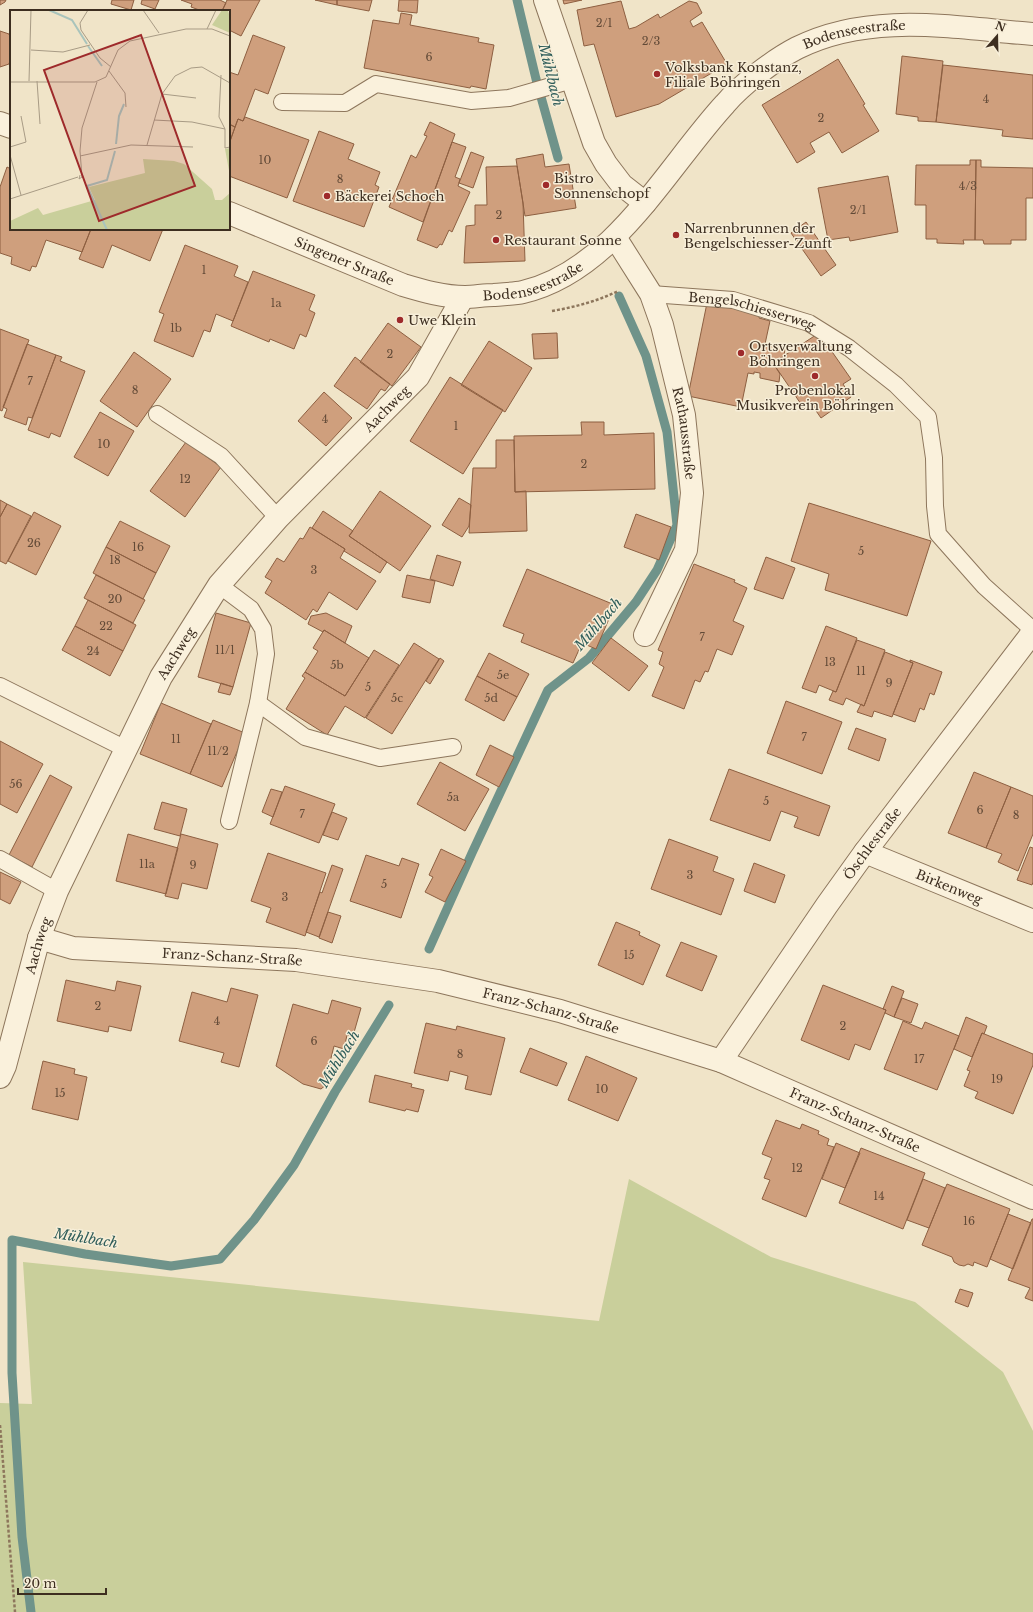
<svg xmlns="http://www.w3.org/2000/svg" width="1033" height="1612" viewBox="0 0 1033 1612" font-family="'Libre Baskerville',serif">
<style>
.green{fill:#c9cf9b}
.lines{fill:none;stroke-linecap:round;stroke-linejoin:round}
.stream{stroke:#6f938a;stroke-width:9}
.building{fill:#cf9f7d;stroke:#8d5f41}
.service-casing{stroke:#8d765c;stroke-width:18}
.minor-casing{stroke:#8d765c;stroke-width:24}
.tertiary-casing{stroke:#8d765c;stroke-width:24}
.path{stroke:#8d765c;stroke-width:2.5;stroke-dasharray:3 2;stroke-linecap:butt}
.service{stroke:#faf1dc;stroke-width:16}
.minor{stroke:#faf1dc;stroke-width:22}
.tertiary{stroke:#faf1dc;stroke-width:22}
.poi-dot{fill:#9e2a2b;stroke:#f7eed8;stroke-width:1.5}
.labels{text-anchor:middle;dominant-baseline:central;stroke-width:3;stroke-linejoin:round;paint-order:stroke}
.number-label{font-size:11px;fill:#624a37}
.street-label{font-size:13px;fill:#3d2e20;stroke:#f7eed8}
.poi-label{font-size:13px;fill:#3d2e20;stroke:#f7eed8;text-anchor:start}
.water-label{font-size:14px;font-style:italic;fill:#2f5d5a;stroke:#f7eed8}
.inset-river{fill:none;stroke:#a9c4bc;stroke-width:2}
.inset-road{fill:none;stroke:#a89b85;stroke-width:1}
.view{fill:#9e2a2b;fill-opacity:0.15;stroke:#9e2a2b;stroke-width:2}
.inset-edge{fill:none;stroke:#3d2e20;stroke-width:2}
</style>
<rect width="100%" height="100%" fill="#f0e4c8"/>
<path class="green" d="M629,1179L771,1257L915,1302L1003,1372L1033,1431V1612H0V1403L32,1404L23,1262L599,1321Z"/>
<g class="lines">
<path class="stream" d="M517,0L536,79L558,158
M429,949L472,853L548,690L589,658L636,602L657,570L677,525L667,432L646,356L619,296
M31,1612L22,1537L12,1373V1240L85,1254L171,1266L220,1259L254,1220L294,1165L335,1092L389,1005"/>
</g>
<path class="building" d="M0,0H6L5,2L0,5Z
M112,0H134L131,10L111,4Z
M142,0H159L155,9L141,4Z
M181,0H220L226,3L222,11H202L191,7L192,4Z
M227,0H260L241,36L229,30V11H222Z
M315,0H337V5Z
M337,0H372L369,11L337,5Z
M399,0H418L417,13L398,11Z
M563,0H582L564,4Z
M621,1L629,29L636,27L658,14L660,18L689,1L697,3L702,13L690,21L693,27L702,22L727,64L659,104L616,117L594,44L584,46L577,10Z
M401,13L412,15L410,25L479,38L478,42L494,45L486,89L471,86L470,88L364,68L373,20L399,24Z
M0,31L9,34L11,39V57L9,64L0,67Z
M253,35L285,47L268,94L255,89L243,121L238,119L235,127L229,124V72L238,75Z
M902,56L943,61L936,122L918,121V117L896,114Z
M838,59L865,104L863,105L879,131L842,153L829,132L810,143L815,152L797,163L762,105Z
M943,65L1033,75V139L1002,136L1003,130L936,122Z
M245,117L309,140L287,198L229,176V144L238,119L243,121Z
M430,122L455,134L423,222L389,207L411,155L416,158L427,136L424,135Z
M229,124L235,127L229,144Z
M319,131L354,144L348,159L380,172L375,185L379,187L364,227L293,201Z
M452,142L466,147L455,177L460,179L458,186L470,192L452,232L449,230L442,245L440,244L437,248L417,240Z
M471,152L484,157L473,188L459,183Z
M543,154L545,167L569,164L576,208L525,216L516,159Z
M970,160H976L975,240H963L964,244L937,243V239H926V205H915L916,165H970Z
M976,160H981V167L1033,168V198H1026V240H1011V244H984L983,240H975Z
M517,166L523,203L525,261L464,263L466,226L475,225V205H487L486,167Z
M7,167L11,169V229H91L82,252L46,240L36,267L32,266L30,271L11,264L12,257L0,253V187Z
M888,176L898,232L850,241L849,237L828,240L818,188Z
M806,222L836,265L821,276L791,233Z
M91,229H163L150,261L112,245L103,268L79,259Z
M185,245L238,266L234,276L248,282L233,321L216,314L210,332L204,330L193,357L154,341L164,314L159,312Z
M253,271L315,295L309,310L315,313L306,337L300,334L294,349L270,339L269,342L231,326Z
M707,303L760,314L759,318L770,321L765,344L785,348L784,357L773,363L780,374L779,382L760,378V373L754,372V374L748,373L741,407L688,396Z
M388,323L421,347L392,386L360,362Z
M0,329L29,340L2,411L0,410Z
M557,333L558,358L534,359L532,334Z
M819,333L851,379L843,384L851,397L821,418L812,405L805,410L773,363Z
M489,341L532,368L505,412L461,385Z
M27,344L56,355L32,418L28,417L26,425L4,417L7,409L3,407Z
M134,352L171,379L137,427L100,401Z
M56,355L62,357L60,361L85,371L60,437L51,433L49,438L28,430Z
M355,357L390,384L385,391L381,389L367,409L334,386Z
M450,377L503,410L463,474L410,441Z
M324,392L352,418L326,446L298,421Z
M100,412L134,431L108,476L74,457Z
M581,422H604V435L654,433L655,489L515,492L514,436L582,435Z
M496,440H514L515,492L526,491L527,531L469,533L473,468H496Z
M186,442L221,467L185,517L150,491Z
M380,491L431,526L400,571L349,536Z
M459,498L471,505L469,526L462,537L442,525Z
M0,500L7,504L0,517Z
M809,503L931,541L907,616L825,590L829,574L791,561Z
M7,504L31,516L6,564L0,561V517Z
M323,511L353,531L349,536L387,562L380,573L344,551L345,549L312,528Z
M34,512L61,526L36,575L8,561Z
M636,514L671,527L659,560L624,547Z
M120,521L170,546L156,573L106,547Z
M310,527L345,549L340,558L376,581L357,610L329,592L317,612L313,609L306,620L265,593L272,581L265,577L277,558L284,562L300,538L303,539Z
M106,547L156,573L143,599L93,573Z
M437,555L461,562L453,586L430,579Z
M766,557L795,568L783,599L754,589Z
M694,564L735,580L734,582L747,588L733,621L744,626L732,655L717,649L708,672L705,671L700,682L695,680L684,709L652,696L664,667L659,664L663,652L658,650Z
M527,569L615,605L596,649L582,643L573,663L521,642L524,634L503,626Z
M96,575L145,600L133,623L84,598Z
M407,575L435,581L430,603L402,597Z
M88,600L136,625L123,651L75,626Z
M216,613L251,623L233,687L198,677Z
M326,613L352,626L345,643L324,630L323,632L308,624L311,616Z
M75,626L123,651L110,676L62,650Z
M826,626L857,638L836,692L819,685L816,693L802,688Z
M324,630L369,658L345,696L305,672L318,651L313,648Z
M611,638L648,666L629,691L592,663Z
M857,640L885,650L864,706L846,698L843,705L829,700L833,691L836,692Z
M414,643L439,659L392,734L366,718Z
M374,650L399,665L365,718L345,706L327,735L286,709L305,678L302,676L305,672L345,696Z
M885,652L913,663L892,717L874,711L872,717L857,712L861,704L864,706Z
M489,653L529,674L517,697L477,676Z
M440,658L444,661L430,684L426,681Z
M910,660L942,672L934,695L930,693L924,710L920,708L915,722L893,714L913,663L910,662Z
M477,676L517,697L504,721L465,700Z
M221,683L233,687L230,695L218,692Z
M786,701L842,722L822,774L767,753Z
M161,703L211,724L190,774L140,754Z
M213,720L245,733L222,787L190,774Z
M856,728L886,739L879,761L848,749Z
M0,741L43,764L17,813L0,804Z
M490,745L514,757L499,787L476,775Z
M440,762L489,789L465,831L417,804Z
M729,769L830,806L819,836L794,827L798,817L781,811L770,841L710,820Z
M974,772L1011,787L986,848L948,833Z
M50,775L72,787L32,867L9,855Z
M285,786L335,804L319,843L270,824Z
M1011,787L1033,796V834L1018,871L998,862L1002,854L986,848Z
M271,789L282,792L273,817L262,812Z
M162,802L187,809L180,836L154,829Z
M332,812L347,818L338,840L323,835Z
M128,834L178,848L166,894L116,881Z
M181,834L218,844L207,889L182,883L178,899L165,896Z
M669,839L718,857L713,871L734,879L721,915L651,889Z
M1030,847L1033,848V882L1032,885L1017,880Z
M441,849L466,861L445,902L425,892L433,877L429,875Z
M268,853L326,873L305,936L266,922L271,908L251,901Z
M366,855L399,866L402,858L419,864L401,918L350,901Z
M754,863L785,875L775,903L744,891Z
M332,865L343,869L319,937L306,932L320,892L322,893Z
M0,872L21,882L10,904L0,899Z
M328,912L341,916L332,943L319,938Z
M616,922L640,932L639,935L660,945L643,985L598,965Z
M681,942L717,956L702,991L666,976Z
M66,980L115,991L117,981L141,986L131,1031L109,1026L108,1032L57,1021Z
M823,985L886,1010L870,1050L855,1044L849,1060L801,1040Z
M892,986L904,991L894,1017L885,1013L886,1010L883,1009Z
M231,988L258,995L239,1067L221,1062L224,1053L179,1041L192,992L227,1002Z
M902,998L918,1004L911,1023L894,1017Z
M332,1000L361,1008L353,1036L347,1035L344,1049L334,1046L330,1062L333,1064L327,1084L321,1089L303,1084L276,1066L293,1004L328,1014Z
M966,1017L987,1026L984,1034L982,1033L972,1057L954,1049Z
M903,1021L922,1029L925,1022L959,1036L937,1090L884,1069Z
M426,1023L456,1030L457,1026L505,1038L491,1095L465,1089L468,1076L450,1071L448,1081L414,1073Z
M982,1033L1033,1054V1065L1013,1114L975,1098L978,1092L964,1086L970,1071L967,1070Z
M530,1048L567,1063L557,1086L520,1072Z
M586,1056L637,1078L618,1121L568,1100Z
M43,1061L75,1069L74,1074L87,1077L78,1120L32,1109Z
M375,1075L412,1084L411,1087L424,1090L418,1112L406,1109L405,1111L369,1102Z
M776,1120L800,1129L802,1124L819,1131L818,1134L829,1139L827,1145L834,1147L806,1217L762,1199L770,1180L764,1178L772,1158L762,1154Z
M836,1143L860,1153L845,1188L822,1179Z
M861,1148L925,1173L903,1229L839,1203Z
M923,1179L945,1188L929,1228L907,1220Z
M947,1184L1010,1209L987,1267L974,1262L973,1266L968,1264L964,1266L959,1265L954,1262L952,1257L922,1245Z
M1008,1214L1031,1223L1013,1269L990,1259Z
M1032,1219H1033V1301L1025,1298L1030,1288L1008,1280Z
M960,1289L973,1293L968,1307L955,1302Z"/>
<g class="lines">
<g class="service-casing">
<g id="service">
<path d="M282,102L345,103L376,84L471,101L509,98L572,80"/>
<path id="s1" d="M651,294L733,300L809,323L849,348L896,385L928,417L934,458L935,506L938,534L984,586L1033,630"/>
<path d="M157,414L221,456L278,518"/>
<path d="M219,585L251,609L263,629L266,654L258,703L229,821"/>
<path d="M0,686L126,749"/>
<path d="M258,703L305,737L380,758L453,747"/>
<path d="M0,859L57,891"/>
</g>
</g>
<g class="minor-casing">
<g id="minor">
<path d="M545,0L594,143L606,164L622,185L645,203"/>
<path id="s2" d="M615,237L651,294L662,325L684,415L692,493L686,550L645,635"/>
<path id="s3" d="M865,852L1033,921"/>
<path id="s4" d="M39,938L73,948L296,960L438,981L560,1011L721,1061L1033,1198"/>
<path id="s5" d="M721,1061L827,905L865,852L1033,632"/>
<path id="s6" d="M0,1077L5,1066L39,938L57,891L161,677L219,585L278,518L418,377L463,297"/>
</g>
</g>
<g class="tertiary-casing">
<g id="tertiary">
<path d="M0,123L11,127"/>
<path id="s7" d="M229,213L403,285C423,291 444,297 465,297C474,297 484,295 494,295C503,294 514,294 523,292C613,271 667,167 725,104C742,84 774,60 797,48C871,11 955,28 1033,34"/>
</g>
</g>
<path class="path" d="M552,311C575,307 598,301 618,291
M0,1425L15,1612"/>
<use href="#service" class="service"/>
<use href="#minor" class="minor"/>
<use href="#tertiary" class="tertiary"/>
</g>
<g class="poi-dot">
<circle cx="657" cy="74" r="4"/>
<circle cx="546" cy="185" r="4"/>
<circle cx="327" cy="196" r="4"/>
<circle cx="676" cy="235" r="4"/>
<circle cx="496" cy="240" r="4"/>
<circle cx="400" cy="320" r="4"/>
<circle cx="741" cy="353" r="4"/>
<circle cx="815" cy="376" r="4"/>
</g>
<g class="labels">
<g class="number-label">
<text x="604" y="23">2/1</text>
<text x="651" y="41">2/3</text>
<text x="429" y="57">6</text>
<text x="986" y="99">4</text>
<text x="821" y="118">2</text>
<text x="265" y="160">10</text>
<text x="340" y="179">8</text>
<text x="968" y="186">4/3</text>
<text x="858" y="210">2/1</text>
<text x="499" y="215">2</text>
<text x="204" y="270">1</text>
<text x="276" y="303">1a</text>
<text x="176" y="328">1b</text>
<text x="390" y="354">2</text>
<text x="30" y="381">7</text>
<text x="135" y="390">8</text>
<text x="325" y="419">4</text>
<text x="456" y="426">1</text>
<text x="104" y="444">10</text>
<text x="584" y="464">2</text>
<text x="185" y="479">12</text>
<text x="34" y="543">26</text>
<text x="138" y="547">16</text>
<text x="861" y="551">5</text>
<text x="115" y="560">18</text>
<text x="314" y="570">3</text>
<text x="115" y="599">20</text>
<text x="106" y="626">22</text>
<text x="702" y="637">7</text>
<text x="225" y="650">11/1</text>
<text x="93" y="651">24</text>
<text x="830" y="662">13</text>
<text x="337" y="665">5b</text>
<text x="861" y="671">11</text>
<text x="503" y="675">5e</text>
<text x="889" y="683">9</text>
<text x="368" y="687">5</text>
<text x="397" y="698">5c</text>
<text x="491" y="698">5d</text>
<text x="804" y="737">7</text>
<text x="176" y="739">11</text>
<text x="218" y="751">11/2</text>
<text x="16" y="784">56</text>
<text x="453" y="797">5a</text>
<text x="766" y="801">5</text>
<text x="980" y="810">6</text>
<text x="302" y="814">7</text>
<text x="1016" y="815">8</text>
<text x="147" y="864">11a</text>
<text x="193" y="865">9</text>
<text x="690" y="875">3</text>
<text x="384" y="884">5</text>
<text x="285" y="897">3</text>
<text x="629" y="955">15</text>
<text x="98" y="1006">2</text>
<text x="217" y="1021">4</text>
<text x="843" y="1026">2</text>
<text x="314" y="1041">6</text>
<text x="460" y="1054">8</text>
<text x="919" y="1059">17</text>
<text x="997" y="1079">19</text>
<text x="602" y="1089">10</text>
<text x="60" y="1093">15</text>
<text x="797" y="1168">12</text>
<text x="879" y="1196">14</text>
<text x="969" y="1221">16</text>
</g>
<g class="street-label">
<text stroke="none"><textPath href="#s7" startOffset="742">Bodenseestraße</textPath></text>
<text stroke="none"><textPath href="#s7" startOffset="125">Singener Straße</textPath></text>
<text stroke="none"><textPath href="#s7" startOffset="322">Bodenseestraße</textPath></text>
<text stroke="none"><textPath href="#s1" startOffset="103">Bengelschiesserweg</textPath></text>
<text stroke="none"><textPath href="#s6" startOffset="785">Aachweg</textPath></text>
<text stroke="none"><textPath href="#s2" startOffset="211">Rathausstraße</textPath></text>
<text stroke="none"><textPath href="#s6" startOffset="461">Aachweg</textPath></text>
<text stroke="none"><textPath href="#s5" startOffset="265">Öschlestraße</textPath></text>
<text stroke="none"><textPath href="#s3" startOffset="91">Birkenweg</textPath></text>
<text stroke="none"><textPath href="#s6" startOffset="137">Aachweg</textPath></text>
<text stroke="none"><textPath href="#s4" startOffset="195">Franz-Schanz-Straße</textPath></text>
<text stroke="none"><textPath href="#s4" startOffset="519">Franz-Schanz-Straße</textPath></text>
<text stroke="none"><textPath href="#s4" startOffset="843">Franz-Schanz-Straße</textPath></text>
</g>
<g class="poi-label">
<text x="665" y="67">Volksbank Konstanz,<tspan x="665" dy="15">Filiale Böhringen</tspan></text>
<text x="554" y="178">Bistro<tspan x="554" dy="15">Sonnenschopf</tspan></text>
<text x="335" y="196">Bäckerei Schoch</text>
<text x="684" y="228">Narrenbrunnen der<tspan x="684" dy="15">Bengelschiesser-Zunft</tspan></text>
<text x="504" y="240">Restaurant Sonne</text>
<text x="408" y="320">Uwe Klein</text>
<text x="749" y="346">Ortsverwaltung<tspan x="749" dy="15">Böhringen</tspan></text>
<text x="815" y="390" text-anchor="middle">Probenlokal<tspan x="815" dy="15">Musikverein Böhringen</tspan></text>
</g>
<g class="water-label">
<text transform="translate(551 75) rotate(76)">Mühlbach</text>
<text transform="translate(598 624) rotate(-49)">Mühlbach</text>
<text transform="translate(339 1059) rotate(-58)">Mühlbach</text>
<text transform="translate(86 1238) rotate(9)">Mühlbach</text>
</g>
</g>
<g transform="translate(10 10)">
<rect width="220" height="220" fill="#f0e4c8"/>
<path d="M212,0L218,1L220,7V23L202,15ZM220,138V166L215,139ZM133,149L164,151L174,154L202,179L205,190H212L220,183V220H0V211L28,198L33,205L85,190L79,177L135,163Z" fill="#c9cf9b"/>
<path class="inset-river" d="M39,0L62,10L77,34M78,36L92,56M106,134L109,106L114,94M97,220L77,176L97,170L105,141"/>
<path class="inset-road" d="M78,0L70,13L71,20L90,48L101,57M133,0L149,23M197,19L206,0M21,40L53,42L80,35M99,61L115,83L116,97M211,65L209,107L215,119V138L220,137M19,71L21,0M27,71L30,114M0,72H85L96,67L108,40L120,31L176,19H202L220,26M152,84L186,88M144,110L182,112L215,119M137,135L152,84L165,66L181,58L192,57L220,73M0,137L16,132L11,106M0,145L11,185M70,146L121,135L183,137M70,165L69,169L72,167L70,141L72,118L87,72M0,189L68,167"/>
<path class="view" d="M131,25L185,176L89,211L34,60Z"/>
<rect width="220" height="220" class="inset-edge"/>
</g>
<g transform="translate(997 36) rotate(20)" stroke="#f7eed8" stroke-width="3" paint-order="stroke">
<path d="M0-3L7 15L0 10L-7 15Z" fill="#3d2e20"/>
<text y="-6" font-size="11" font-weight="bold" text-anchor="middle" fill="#3d2e20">N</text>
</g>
<path d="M18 1588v6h88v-6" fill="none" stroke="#3d2e20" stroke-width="2"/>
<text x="24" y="1588" font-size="12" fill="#3d2e20" stroke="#f7eed8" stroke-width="3" paint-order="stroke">20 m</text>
</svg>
